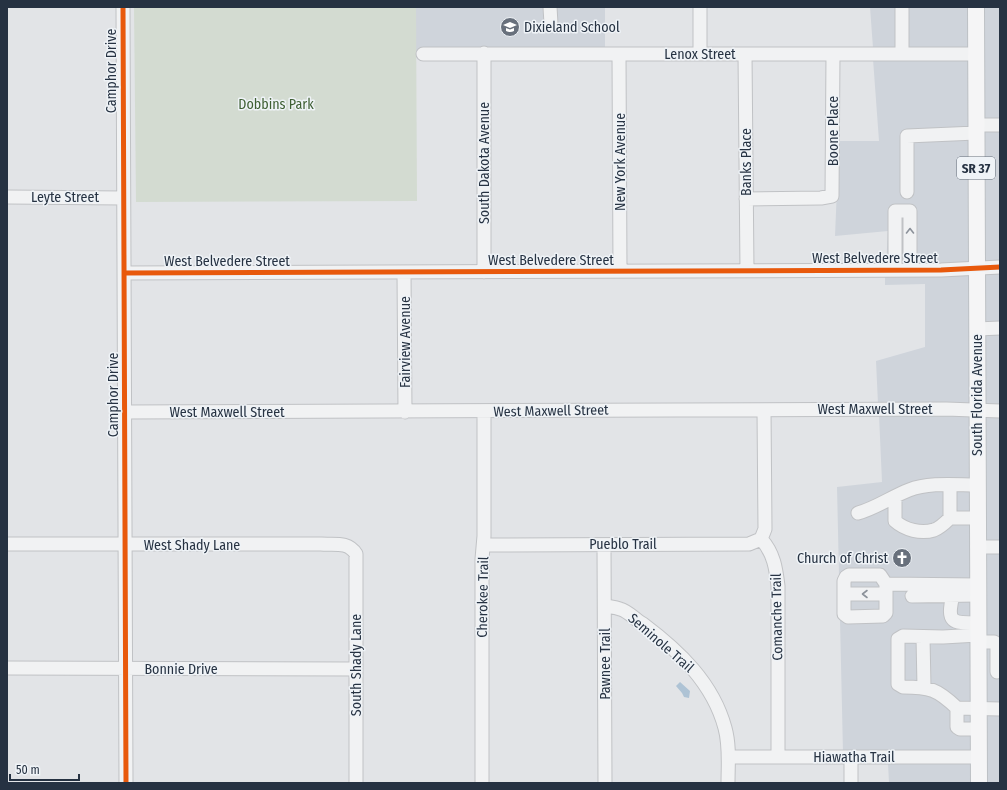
<svg xmlns="http://www.w3.org/2000/svg" width="1007" height="790" viewBox="0 0 1007 790" font-family="'Fira Sans Condensed',sans-serif">
<style>
.built{fill:#cfd4db}
.green{fill:#d3dbd1}
.water{fill:#aec3d5}
.lines{fill:none;stroke-linecap:round;stroke-linejoin:round}
.minor-casing{stroke:#c0c2c5;stroke-width:15}
.major-casing{stroke:#bdc1c5;stroke-width:18}
.minor{stroke:#f1f2f3;stroke-width:13}
.major{stroke:#f5f5f6;stroke-width:16}
.cycleway-casing{stroke:#eff3f7;stroke-width:8}
.cycleway{stroke:#e8590c;stroke-width:5}
.oneway{stroke:#8c929a}
.labels{text-anchor:middle;dominant-baseline:central;stroke-width:3;stroke-linejoin:round;paint-order:stroke}
.shield{fill:#eff3f7;stroke:#626c78;stroke-width:1}
.shield-label{font-size:13px;font-weight:bold;fill:#263242}
.poi-label{font-size:14px;fill:#263242;stroke:#eff3f7;text-anchor:start}
.street-label{font-size:14px;fill:#263242;stroke:#eff3f7}
.park-label{font-size:14px;fill:#3e5f33;stroke:#eff3f7}
</style>
<rect width="100%" height="100%" fill="#e2e4e7"/>
<path class="built" d="M416,7H605V48L416,51Z
M870,7H971V49L873,48Z
M980,7H1000V120H981Z
M873,59H971L972,262L941,264L886,265L888,231L835,236L839,141H879Z
M981,130H1000V261L981,262Z
M982,272H1000V405H982Z
M972,273V405L878,404L876,361L925,347V284L885,285V275Z
M879,415L972,416L974,752H843L837,487L882,482Z
M982,416H1000V541L982,542Z
M982,552H1000V783H984Z
M974,762V783H889L888,763Z"/>
<path class="green" d="M134,7H416L417,201L136,202Z"/>
<path class="water" d="M680,682L690,691L689,698L684,697L682,693L676,686Z"/>
<g class="lines">
<g class="minor-casing">
<path id="minor" d="M123,7L126,783
M550,7L551,24
M700,7V54
M902,7V54
M484,53V272
M423,54H976
M619,54L620,271
M745,54L747,271
M976,125H1000
M907,192V136L976,133
M7,197L123,198
M746,199L821,198L832,196L833,54
M895,270V211H910V270
M404,272L405,412
M124,273L941,270L1000,267
M977,329L1000,328
M125,412L946,409L1000,411
M895,497V521C905,530 921,534 934,530C940,528 945,523 950,518H977
M858,513C876,508 891,497 909,490C929,482 956,485 977,485
M950,518V485
M761,539C774,553 776,569 778,586V757
M761,539L765,529L764,410
M7,544H321C334,545 348,541 356,554V783
M484,545L749,544L761,539
M604,545L605,783
M977,547H1000
M849,575H880L886,584V613L883,616L848,617L844,614V581L846,577Z
M886,584L978,585
M844,594H886
M953,595C946,624 953,623 978,623
M912,596L978,595
M605,606C610,607 615,607 620,609C628,611 636,620 643,624C679,651 713,683 725,728C730,746 728,765 728,783
M923,637L924,687
M978,642H994L997,644V672
M7,668L356,669
M957,708C937,689 930,687 903,687L898,684V639L903,636L943,637L978,635
M979,729H960L957,727V708L1000,709
M729,757H979
M482,783V559L484,536V411
M851,783V758"/>
</g>
<g class="major-casing">
<path id="major" d="M976,7L979,783"/>
</g>
<use href="#minor" class="minor"/>
<use href="#major" class="major"/>
<g class="cycleway-casing">
<path id="cycleway" d="M123,7L126,783
M124,273L941,270L1000,267"/>
</g>
<use href="#cycleway" class="cycleway"/>
</g>
<defs><path id="oneway-chevron" d="M-2-3.5L2.5 0L-2 3.5" fill="none" stroke-width="1.6" stroke-linecap="round" stroke-linejoin="round"/></defs>
<g class="oneway">
<use href="#oneway-chevron" transform="translate(910 231) rotate(-90)"/>
<use href="#oneway-chevron" transform="translate(865 594) rotate(-180)"/>
</g>
<defs>
<g id="school-disc" transform="scale(1)"><circle r="9.5" fill="#68707c" stroke="#eff3f7"/><path d="M0-5L7-2L0 1L-7-2ZM-4 1L0 2.5L4 1V4Q0 6-4 4Z" fill="#fff"/></g>
<g id="church-disc" transform="scale(1)"><circle r="9.5" fill="#68707c" stroke="#eff3f7"/><path d="M-1.2-6h2.4v3.5h3.3v2.4h-3.3V6h-2.4V-.1h-3.3v-2.4h3.3Z" fill="#fff"/></g>
</defs>
<g fill-rule="evenodd">
<use href="#school-disc" x="510" y="27"/>
<use href="#church-disc" x="902" y="558"/>
</g>
<g class="labels">
<rect class="shield" x="957" y="157" width="38" height="22" rx="3"/>
<g class="shield-label">
<text x="976" y="168">SR 37</text>
</g>
<g class="poi-label">
<text x="524" y="27">Dixieland School</text>
<text x="888" y="558" text-anchor="end">Church of Christ</text>
</g>
<g class="street-label">
<text x="700" y="54">Lenox Street</text>
<text transform="translate(111 71) rotate(-90)">Camphor Drive</text>
<text transform="translate(833 131) rotate(-90)">Boone Place</text>
<text transform="translate(620 162) rotate(-90)">New York Avenue</text>
<text transform="translate(746 162) rotate(-90)">Banks Place</text>
<text transform="translate(484 163) rotate(-90)">South Dakota Avenue</text>
<text x="65" y="197">Leyte Street</text>
<text x="875" y="258">West Belvedere Street</text>
<text x="551" y="260">West Belvedere Street</text>
<text x="227" y="261">West Belvedere Street</text>
<text transform="translate(405 342) rotate(-90)">Fairview Avenue</text>
<text transform="translate(113 395) rotate(-90)">Camphor Drive</text>
<text transform="translate(977 395) rotate(-90)">South Florida Avenue</text>
<text x="875" y="409">West Maxwell Street</text>
<text transform="translate(551 411) rotate(-1)">West Maxwell Street</text>
<text x="227" y="412">West Maxwell Street</text>
<text x="623" y="544">Pueblo Trail</text>
<text x="192" y="545">West Shady Lane</text>
<text transform="translate(483 597) rotate(-89)">Cherokee Trail</text>
<text transform="translate(777 617) rotate(-91)">Comanche Trail</text>
<text transform="translate(661 643) rotate(41)">Seminole Trail</text>
<text transform="translate(605 664) rotate(-90)">Pawnee Trail</text>
<text transform="translate(356 665) rotate(-90)">South Shady Lane</text>
<text x="181" y="669">Bonnie Drive</text>
<text x="854" y="757">Hiawatha Trail</text>
</g>
<g class="park-label">
<text x="276" y="104">Dobbins Park</text>
</g>
</g>
<rect width="1007" height="790" fill="none" stroke="#263242" stroke-width="16"/>
<path d="M10 774v6h69v-6" fill="none" stroke="#263242" stroke-width="2"/>
<text x="16" y="774" font-size="12" fill="#263242" stroke="#eff3f7" stroke-width="3" paint-order="stroke">50 m</text>
</svg>
